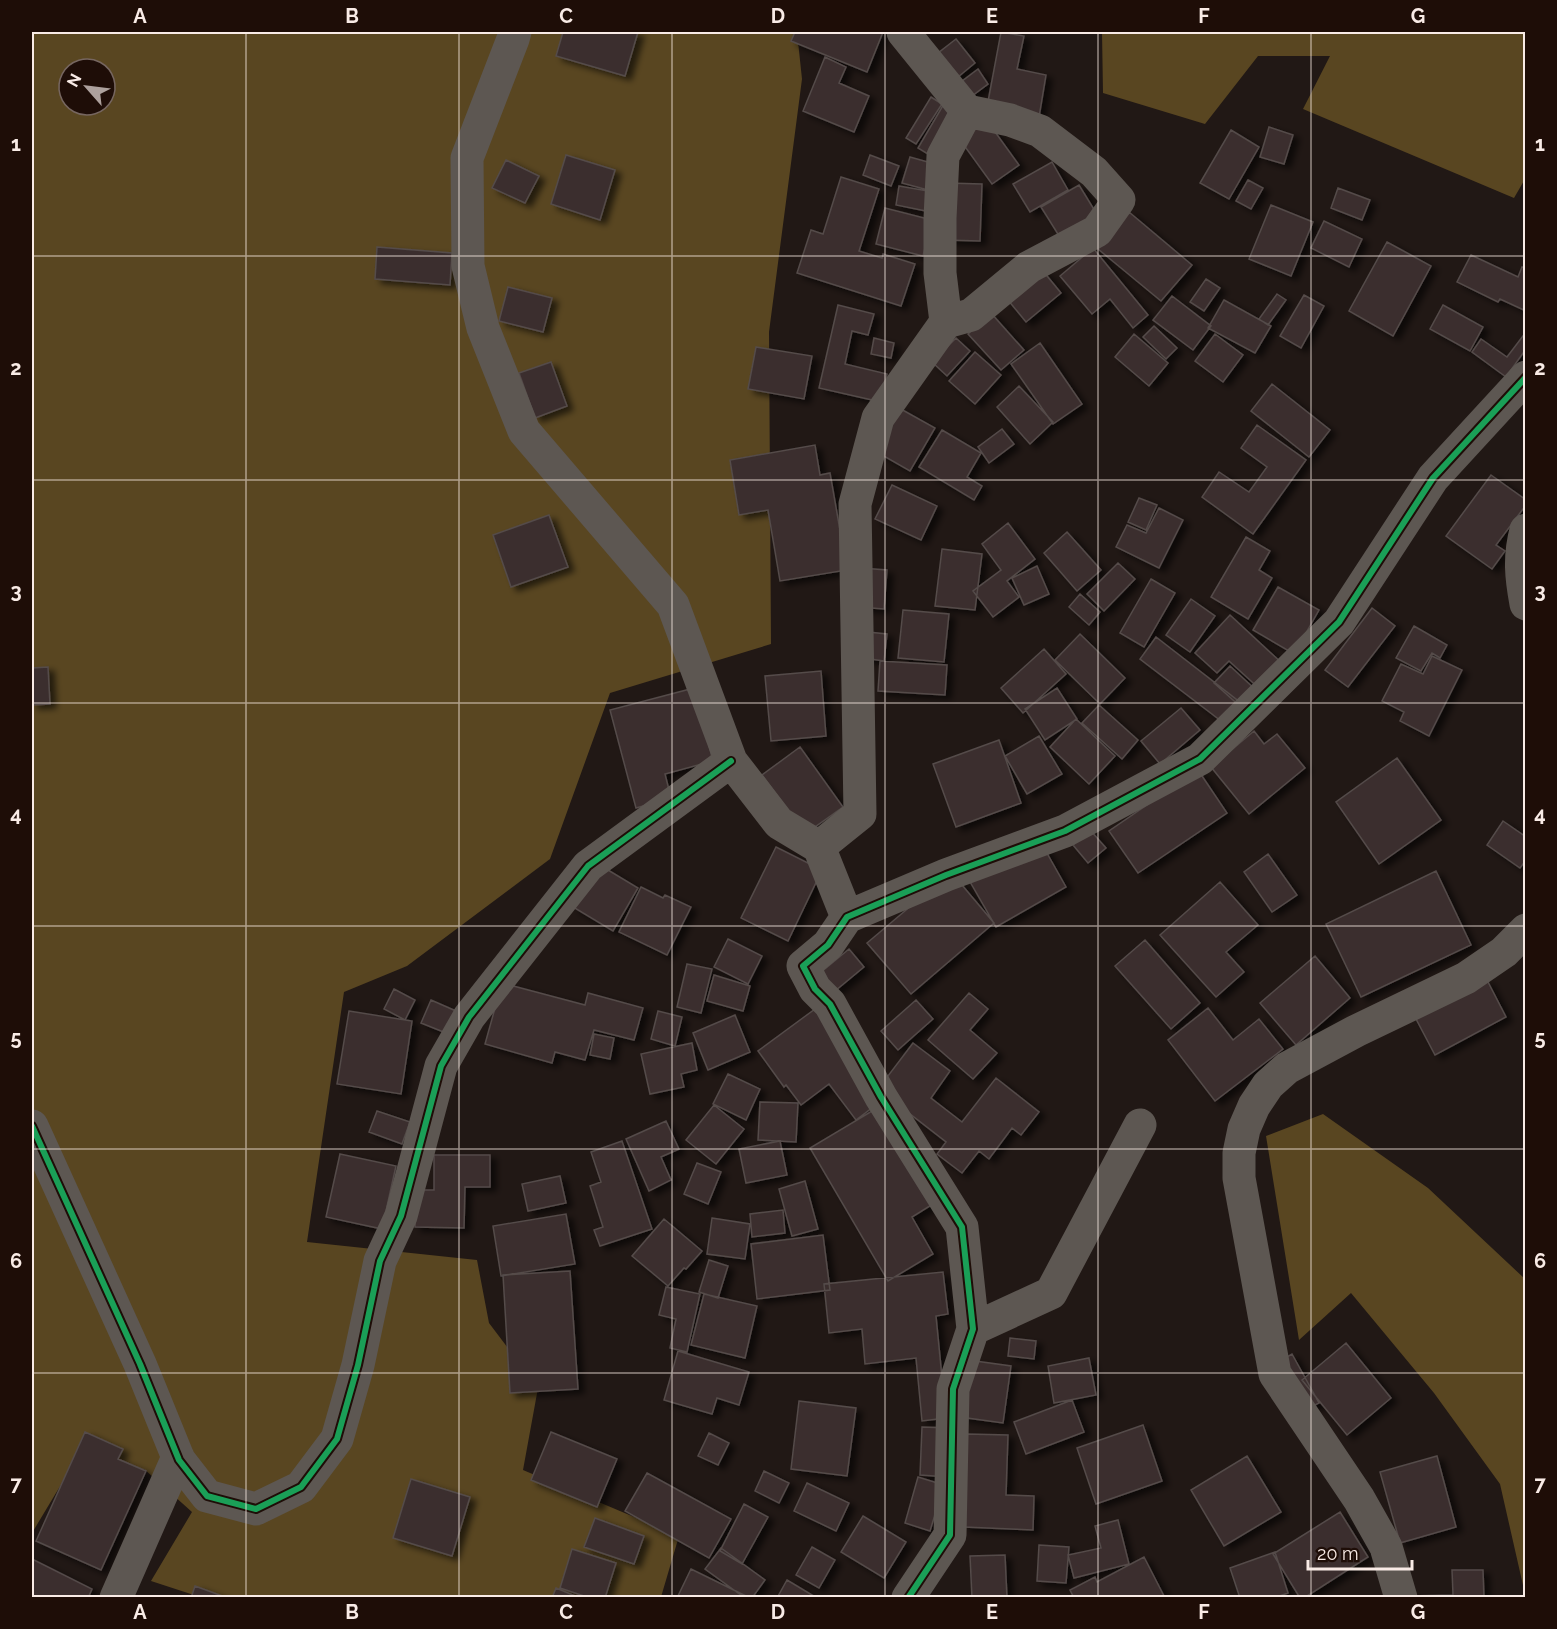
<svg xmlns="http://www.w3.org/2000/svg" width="1557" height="1629" viewBox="0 0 1557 1629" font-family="Raleway,sans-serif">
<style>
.forest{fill:#594621;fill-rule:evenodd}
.building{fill:#3b2f2e;stroke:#544b4a;stroke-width:1.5;filter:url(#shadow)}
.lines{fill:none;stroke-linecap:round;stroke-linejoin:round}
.street{stroke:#5d5752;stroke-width:33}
.cycleway-casing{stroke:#1e0d07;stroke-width:10}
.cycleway{stroke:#1a9f57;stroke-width:6}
.grid{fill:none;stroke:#f9ebe6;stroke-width:1.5;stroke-opacity:0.55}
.neatline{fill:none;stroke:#f9ebe6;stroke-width:2}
.grid-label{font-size:20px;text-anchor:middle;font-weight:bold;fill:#f9ebe6}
</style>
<defs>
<filter id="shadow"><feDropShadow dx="6" dy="4" stdDeviation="3" flood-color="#0009"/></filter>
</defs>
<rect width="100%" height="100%" fill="#211815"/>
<path class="forest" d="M32,32H797L802,79L769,332L771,644L610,693L550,859L407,966L344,992L307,1242L477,1260L489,1323L538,1388L523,1470L679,1536L661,1597H200L151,1581L192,1512L144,1469L71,1468L32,1533ZM69,69H105V105H69Z
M1102,32H1525V179L1514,198L1303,109L1330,56H1258L1205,124L1103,93Z
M1323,1114L1428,1188L1525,1279V1594L1500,1484L1434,1393L1351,1293L1299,1340L1266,1136Z"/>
<path class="building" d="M563,32H638L625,76L556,56Z
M795,32H883L867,72L791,41Z
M1001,32L1024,36L1017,69L1046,75L1039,117L987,107Z
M956,39L975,63L952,82L933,57Z
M825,57L846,67L839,83L869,96L854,132L803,111Z
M978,69L988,84L968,99L957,85Z
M931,97L942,104L916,144L906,138Z
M945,102L963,113L936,159L918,148Z
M985,118L1019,165L992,184L958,137Z
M1269,127L1293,135L1284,164L1260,157Z
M1231,130L1259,147L1229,199L1200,183Z
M566,155L615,170L600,220L551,204Z
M870,155L899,166L891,186L863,175Z
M910,157L935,164L928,190L902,183Z
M506,160L539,176L525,203L492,188Z
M1052,162L1068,190L1030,212L1013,184Z
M841,177L879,189L859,251L882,258L883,254L915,264L901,306L797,273L811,230L823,234Z
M1248,180L1263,188L1251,209L1236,201Z
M946,183L982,184L980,241L944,240Z
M1079,185L1098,216L1061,239L1041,207Z
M899,186L934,192L931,212L896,205Z
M1338,188L1370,200L1362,220L1331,208Z
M1271,205L1313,222L1291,276L1249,259Z
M885,208L932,220L923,256L876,244Z
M1129,212L1192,265L1161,301L1098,249Z
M1324,221L1362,239L1349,267L1311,248Z
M1387,242L1431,266L1393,336L1349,311Z
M377,247L452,253L450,285L375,279Z
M1093,248L1148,315L1133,328L1110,299L1092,314L1060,276Z
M1471,255L1518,277L1522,267L1526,268V311L1500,299L1498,302L1457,282Z
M1043,271L1061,293L1026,322L1008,300Z
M1206,279L1220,288L1204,311L1190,302Z
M508,287L552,298L543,332L499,321Z
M1277,294L1286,300L1268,325L1259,319Z
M1304,295L1324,306L1301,348L1280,336Z
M1172,296L1211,326L1193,350L1153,320Z
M1224,300L1271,326L1255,353L1208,328Z
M838,305L874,314L868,335L852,331L845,364L887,374L881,402L819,388Z
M1443,305L1483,327L1470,351L1430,329Z
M991,313L1024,350L1001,370L968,334Z
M1154,326L1177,348L1166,359L1143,337Z
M1526,332V349L1506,377L1472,352L1481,339L1507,357Z
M1134,334L1168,363L1149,386L1115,357Z
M1215,334L1243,355L1223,382L1195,361Z
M874,338L894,343L891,358L871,354Z
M956,338L970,351L947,376L932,362Z
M1040,343L1082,404L1053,424L1011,364Z
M756,347L812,356L804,399L748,389Z
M975,352L1001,375L975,404L949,381Z
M551,362L567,406L535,418L519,373Z
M1272,384L1330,430L1309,457L1251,411Z
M1019,386L1053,422L1030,444L997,407Z
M899,408L935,428L910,471L875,451Z
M1257,425L1306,460L1253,534L1202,497L1219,472L1249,492L1267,467L1241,448Z
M1002,429L1014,444L989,463L978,447Z
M942,430L981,453L967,477L982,486L974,500L919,467Z
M815,445L820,475L830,473L847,570L780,581L768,510L739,515L730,460Z
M1491,475L1526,500V505L1496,545L1505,551L1492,569L1446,536Z
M892,485L937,506L921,540L875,519Z
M1139,498L1157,505L1146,530L1128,522Z
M1159,508L1183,520L1159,568L1116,547L1127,525L1146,533Z
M549,515L568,567L511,587L493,535Z
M1008,523L1035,559L1007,581L1019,597L993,617L973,591L1001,570L982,544Z
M1067,532L1101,570L1077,591L1044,553Z
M1246,537L1270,551L1259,570L1272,578L1248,619L1211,597Z
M942,549L982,554L975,610L935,606Z
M1118,563L1135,579L1104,611L1087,594Z
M1037,566L1049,594L1024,605L1012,578Z
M861,568L887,570L884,609L858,607Z
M1151,579L1175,593L1144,647L1120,633Z
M1278,587L1319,610L1294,654L1253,630Z
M1080,594L1100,612L1089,625L1069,607Z
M1191,599L1215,616L1190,652L1166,635Z
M1372,608L1395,626L1348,687L1325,670Z
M903,610L949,614L944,662L898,658Z
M1230,615L1285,666L1262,691L1229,661L1217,673L1195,653Z
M1414,626L1447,645L1440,658L1432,653L1421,671L1396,658Z
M858,631L887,634L884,661L855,657Z
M1080,634L1125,678L1100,704L1055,660Z
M1156,637L1241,703L1225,724L1140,659Z
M1044,649L1066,674L1023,713L1001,688Z
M1432,656L1462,670L1429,736L1400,721L1404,712L1382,701L1401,664L1423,674Z
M880,661L947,665L945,695L878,691Z
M1230,666L1258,692L1243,709L1214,683Z
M48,667L50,704L32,705V668Z
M821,671L826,736L771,741L765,676Z
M694,688L713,761L665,774L671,798L636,808L610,710Z
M1057,688L1077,719L1045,740L1025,709Z
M1099,705L1138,740L1122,759L1082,723Z
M1181,708L1200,730L1160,764L1141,741Z
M1076,719L1115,756L1089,784L1050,747Z
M1254,731L1264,744L1277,734L1305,768L1249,814L1211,767Z
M1039,736L1062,774L1027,794L1005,756Z
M999,740L1021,803L956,827L933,764Z
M800,747L843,807L805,834L762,775Z
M1397,758L1441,820L1379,864L1336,802Z
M1198,770L1227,813L1138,873L1109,831Z
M1503,821L1526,837V860L1520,868L1487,845Z
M1090,830L1106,848L1088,863L1073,845Z
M1039,839L1066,887L996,927L969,880Z
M776,847L822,870L788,941L741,918Z
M1268,854L1297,895L1272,912L1244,872Z
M598,864L638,888L613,931L573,907Z
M1436,871L1471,945L1361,997L1326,924Z
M951,872L994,923L911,994L867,943Z
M1220,882L1258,925L1226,952L1244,972L1216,997L1160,935Z
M641,887L663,898L665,895L691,907L667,955L619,932Z
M728,939L762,956L748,984L714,967Z
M1145,940L1200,1003L1171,1029L1115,966Z
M849,949L864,967L835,991L820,973Z
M1315,956L1350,998L1296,1045L1260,1003Z
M687,964L712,969L701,1013L677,1007Z
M714,975L750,986L743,1011L707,1001Z
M1487,980L1506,1017L1435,1055L1415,1017Z
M502,983L585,1005L588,993L643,1008L634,1040L594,1030L585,1060L555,1052L552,1063L485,1044Z
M394,989L415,1000L405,1020L384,1009Z
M969,993L988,1009L970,1030L997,1053L973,1079L928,1040Z
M431,1000L456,1011L446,1033L421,1023Z
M916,1000L933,1019L898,1050L881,1031Z
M1208,1008L1233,1040L1259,1019L1283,1049L1215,1101L1168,1040Z
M815,1009L881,1101L856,1120L829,1084L801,1105L786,1085L784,1087L758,1051Z
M349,1011L412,1021L401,1094L337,1084Z
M658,1011L682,1017L675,1046L651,1039Z
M735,1015L750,1052L708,1070L693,1033Z
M594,1034L614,1038L610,1059L590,1055Z
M692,1043L697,1070L681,1074L684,1087L650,1094L641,1054Z
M913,1043L950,1071L931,1098L962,1122L996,1078L1039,1112L1021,1135L1012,1128L989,1159L979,1151L962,1173L937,1154L946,1142L878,1089Z
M728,1074L760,1089L746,1120L713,1104Z
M760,1102L798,1103L796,1142L758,1140Z
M714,1105L744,1129L716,1164L686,1140Z
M877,1108L933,1204L912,1217L933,1254L888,1281L810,1148Z
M377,1111L410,1122L402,1144L369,1132Z
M666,1121L679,1149L661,1157L671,1180L649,1191L626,1139Z
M622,1141L652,1229L600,1246L594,1230L603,1227L590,1186L601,1182L591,1152Z
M780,1141L787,1175L746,1183L739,1149Z
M340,1154L396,1166L382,1229L326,1217Z
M434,1155H490V1187H465L464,1228L415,1227L416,1190H434Z
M697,1163L721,1172L708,1204L684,1194Z
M560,1176L566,1203L528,1211L522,1184Z
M805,1181L818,1229L792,1236L779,1189Z
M783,1210L785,1233L752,1237L750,1214Z
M566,1214L575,1264L501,1276L493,1226Z
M712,1218L750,1224L745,1259L707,1254Z
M664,1219L702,1251L686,1269L684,1268L668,1286L632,1256Z
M823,1235L830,1290L757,1299L751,1244Z
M709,1260L728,1266L718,1298L699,1292Z
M570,1271L578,1389L510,1393L503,1275Z
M943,1272L948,1314L936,1316L946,1418L922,1421L916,1358L865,1364L862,1329L829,1333L824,1284Z
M666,1287L700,1294L687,1352L670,1348L676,1319L659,1315Z
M704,1294L757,1306L745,1358L691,1345Z
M1010,1338L1036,1341L1034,1359L1008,1356Z
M1346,1343L1391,1398L1347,1435L1302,1380Z
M678,1351L749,1372L739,1405L717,1398L712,1414L664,1400Z
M1292,1354L1319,1403L1296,1415L1269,1367Z
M1089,1358L1096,1395L1054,1403L1048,1366Z
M968,1360L1011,1366L1003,1423L960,1417Z
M1072,1400L1084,1432L1026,1454L1014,1422Z
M799,1401L856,1408L847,1476L791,1469Z
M1143,1425L1162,1481L1096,1504L1077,1448Z
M922,1427L950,1428L948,1477L920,1475Z
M85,1432L123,1449L118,1459L146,1471L101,1570L36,1541Z
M551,1432L617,1459L597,1507L531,1480Z
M709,1433L729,1443L718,1465L698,1456Z
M967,1434L1008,1435L1006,1495L1034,1496L1033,1530L964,1527Z
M1247,1456L1281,1512L1224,1546L1191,1490Z
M1437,1456L1456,1527L1400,1543L1380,1472Z
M764,1471L789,1483L779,1503L755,1491Z
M647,1473L731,1519L709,1558L625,1511Z
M918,1477L944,1485L930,1531L905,1523Z
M411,1479L470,1497L452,1556L393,1538Z
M807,1483L849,1503L836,1531L794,1511Z
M744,1504L768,1517L742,1564L720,1551Z
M1340,1512L1368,1557L1304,1598H1300L1273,1554Z
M863,1516L906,1542L884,1578L841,1552Z
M595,1518L644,1536L634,1564L584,1547Z
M1118,1520L1129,1564L1074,1578L1068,1555L1101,1548L1095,1526Z
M1039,1545L1069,1547L1066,1583L1037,1581Z
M812,1547L835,1560L819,1588L796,1575Z
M721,1548L765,1580L752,1598H745L705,1569Z
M572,1549L616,1563L605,1598H590L560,1588Z
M1275,1552L1288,1593L1274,1598H1240L1230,1568Z
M1005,1555L1007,1598H972L970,1556Z
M1144,1557L1165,1598H1074L1070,1590L1095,1577L1097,1582Z
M32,1559L92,1589L88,1598H32Z
M691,1569L748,1597V1598H677Z
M1452,1570H1483L1484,1598H1409V1596L1453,1595Z
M787,1580L817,1598H777Z
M195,1586L225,1597V1598H191Z
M556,1588L580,1598H552Z"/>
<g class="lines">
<path class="street" d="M515,32L513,39L467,158L468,266L483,328L524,431L673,605L731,761L779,823L819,847
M946,322L940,273V218L943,156L967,111
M1526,530C1519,557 1521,577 1526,604
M847,917L819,847L860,814L855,504L878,418L946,322L971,315L1029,267L1097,231L1119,200L1094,172L1040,131L1010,120L967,111L903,32
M32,1126L140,1364L179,1460L207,1496L256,1509L301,1487L337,1439L358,1365L380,1261L401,1216L441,1066L469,1017L588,866L731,761
M973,1329L1051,1293L1140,1125
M116,1598L178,1457
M908,1598L950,1535L953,1389L973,1329L962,1227L881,1097L830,1004L815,989L803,966L828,945L847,917L946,875L1065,831L1200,759L1339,622L1433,478L1526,377
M1401,1598L1386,1547L1359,1499L1275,1374L1239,1178V1153L1244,1129L1254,1106L1268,1085L1287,1068L1356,1031L1466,978L1504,952L1526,930"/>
<g class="cycleway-casing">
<path id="cycleway" d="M32,1126L140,1364L179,1460L207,1496L256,1509L301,1487L337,1439L358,1365L380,1261L401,1216L441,1066L469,1017L588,866L731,761
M908,1598L950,1535L953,1389L973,1329L962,1227L881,1097L830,1004L815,989L803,966L828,945L847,917L946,875L1065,831L1200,759L1339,622L1433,478L1526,377"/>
</g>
<use href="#cycleway" class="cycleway"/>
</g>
<path class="grid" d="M246,32V1598M459,32V1598M672,32V1598M885,32V1598M1098,32V1598M1311,32V1598M32,256H1526M32,480H1526M32,703H1526M32,926H1526M32,1149H1526M32,1373H1526"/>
<rect width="1557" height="1629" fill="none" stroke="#1e0d07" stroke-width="66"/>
<g transform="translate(87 87) rotate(298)"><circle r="28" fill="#1e0d07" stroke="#766660" stroke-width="1.5"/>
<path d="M0-4.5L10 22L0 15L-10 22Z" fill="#ada19d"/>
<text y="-9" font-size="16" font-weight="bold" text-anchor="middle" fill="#f9ebe6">N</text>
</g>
<path d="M1308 1560v9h104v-9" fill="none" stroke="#f9ebe6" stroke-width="3"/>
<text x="1317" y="1560" font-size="18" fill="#f9ebe6" stroke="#1e0d07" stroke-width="4.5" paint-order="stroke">20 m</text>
<rect x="33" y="33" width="1491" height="1563" class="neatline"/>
<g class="grid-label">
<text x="140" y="23">A</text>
<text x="352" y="23">B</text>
<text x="566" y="23">C</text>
<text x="778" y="23">D</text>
<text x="992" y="23">E</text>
<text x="1204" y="23">F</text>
<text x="1418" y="23">G</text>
<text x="16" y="151">1</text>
<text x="1540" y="151">1</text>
<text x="16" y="375">2</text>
<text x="1540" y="375">2</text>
<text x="16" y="598">3</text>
<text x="1540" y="598">3</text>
<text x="16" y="821">4</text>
<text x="1540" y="821">4</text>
<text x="16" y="1045">5</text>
<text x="1540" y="1045">5</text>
<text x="16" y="1268">6</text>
<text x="1540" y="1268">6</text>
<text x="16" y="1491">7</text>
<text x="1540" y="1491">7</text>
<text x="140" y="1619">A</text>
<text x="352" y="1619">B</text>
<text x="566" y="1619">C</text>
<text x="778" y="1619">D</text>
<text x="992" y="1619">E</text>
<text x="1204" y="1619">F</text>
<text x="1418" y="1619">G</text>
</g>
</svg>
